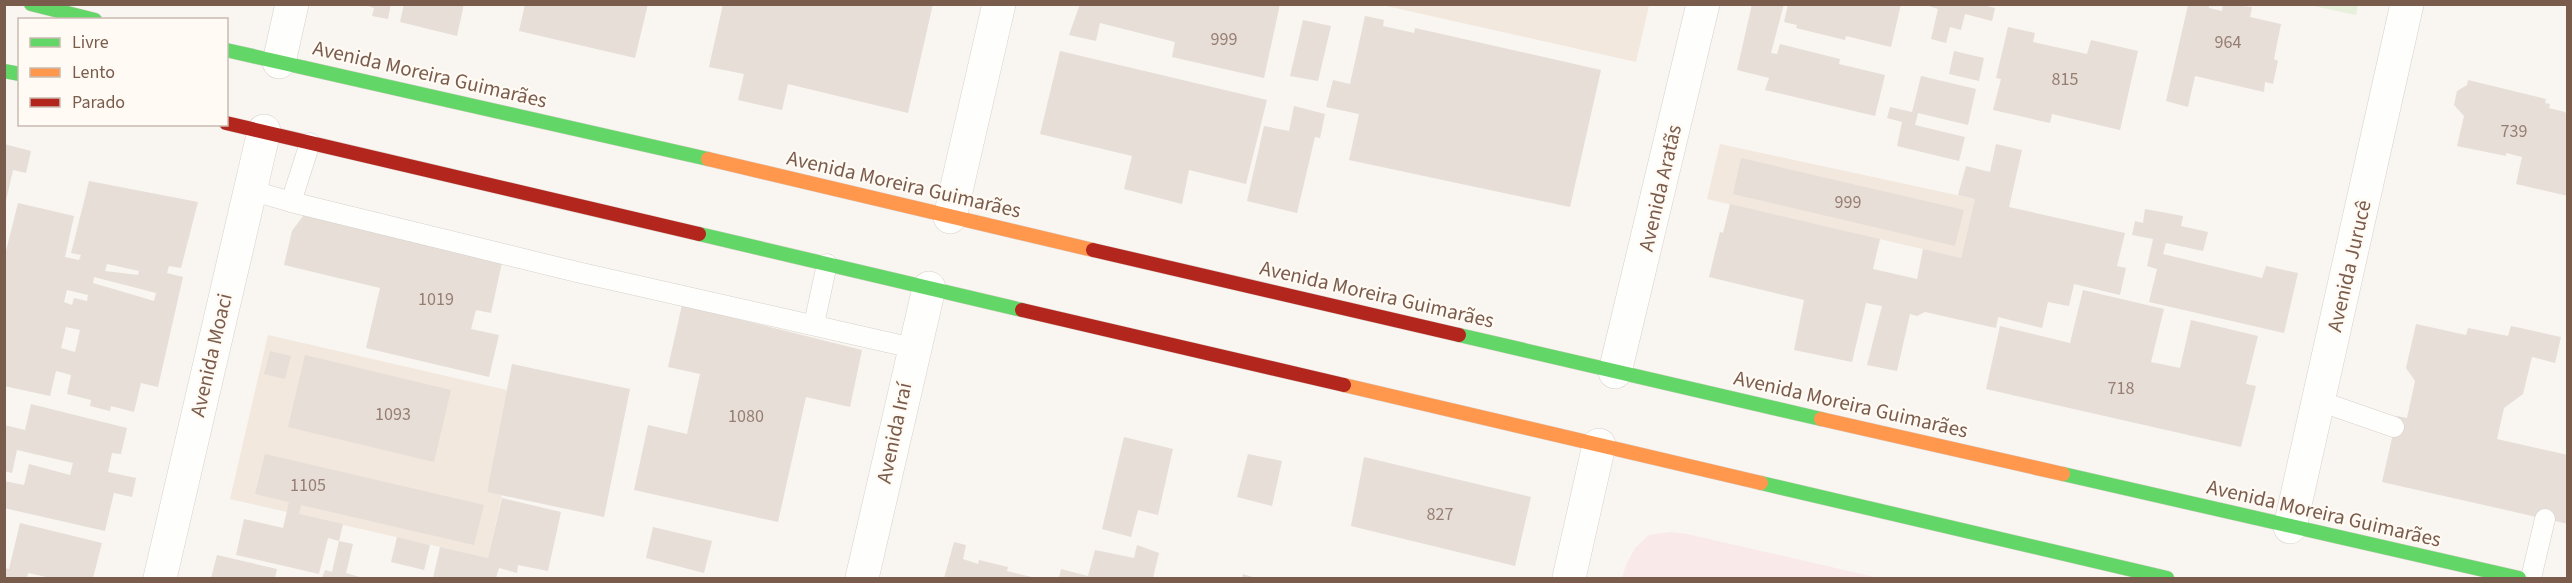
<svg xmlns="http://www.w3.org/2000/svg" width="2572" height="583" viewBox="0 0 2572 583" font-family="'Source Sans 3',sans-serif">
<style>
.residential{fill:#f2e8de}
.medical{fill:#fae9e9}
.green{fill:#e7f0db}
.building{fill:#e6ded7;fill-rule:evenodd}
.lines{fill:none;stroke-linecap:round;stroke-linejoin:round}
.lane-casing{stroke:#d7d1cb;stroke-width:21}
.street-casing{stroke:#d7d1cb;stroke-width:34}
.fast-casing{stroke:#dad1cc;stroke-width:15}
.slow-casing{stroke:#dad1cc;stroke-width:15}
.jam-casing{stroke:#dad1cc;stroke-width:15}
.lane{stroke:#fefefd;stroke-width:20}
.street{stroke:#fefefd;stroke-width:33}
.fast{stroke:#63d668;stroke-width:14}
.slow{stroke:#ff974d;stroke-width:14}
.jam{stroke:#b3261e;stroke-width:14}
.labels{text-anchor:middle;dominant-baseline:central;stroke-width:4.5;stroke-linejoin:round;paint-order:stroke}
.number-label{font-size:18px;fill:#977e72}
.street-label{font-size:21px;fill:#7a5c4d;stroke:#fffaf3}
</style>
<rect width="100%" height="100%" fill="#f9f5f0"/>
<path class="residential" d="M1382,5H1649L1636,62Z
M1720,144L1975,199L1961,258L1707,199Z
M268,335L507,390L487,492L502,495L488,558L230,499Z"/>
<path class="medical" d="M1670,532L1687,534L1879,578H1622L1626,565L1635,548L1649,535Z"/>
<path class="green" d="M2309,5H2358L2356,15Z"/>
<path class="building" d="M362,4H391L388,19L372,16L374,8Z
M404,4H464L457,36L400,22Z
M525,4H648L635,58L519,31Z
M723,4H933L908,113L788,84L782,110L738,100L744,74L709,67Z
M1080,4H1280L1264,78L1172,57L1175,42L1100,23L1096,41L1069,35Z
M1752,4H1784L1771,53L1777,54L1780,44L1840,59L1839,64L1885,75L1875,116L1765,90L1769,78L1737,70Z
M1788,4L1852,6L1901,4L1891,47L1846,36L1845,40L1796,28L1797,25L1784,22Z
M1923,4H1979L1995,8L1992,21L1965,14L1961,30L1950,27L1946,43L1931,39L1938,9Z
M2223,4L2252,7L2250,17L2281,24L2274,59L2278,61L2273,84L2265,82L2264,92L2195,76L2188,107L2166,101L2188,5H2209V8L2222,11Z
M1365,16L1384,20L1383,26L1414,33L1415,28L1601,70L1570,207L1349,160L1359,114L1326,107L1333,80L1350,84Z
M1303,20L1331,26L1318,81L1290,76Z
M2008,27L2035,33L2033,42L2087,54L2091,40L2138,51L2120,130L2052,114L2050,123L1993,110L2001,79L1996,78Z
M1060,51L1267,100L1246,184L1189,170L1182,204L1124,189L1132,156L1040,134Z
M1954,51L1984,58L1979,81L1949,74Z
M1921,76L1976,89L1968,125L1918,113L1915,125L1965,137L1959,161L1897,146L1902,122L1887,118L1890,107L1912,112Z
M2468,80L2546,99L2545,103L2550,104L2549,108L2565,112L2568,116V196L2516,184L2522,157L2506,153V156L2457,146L2464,116L2454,105L2457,91L2467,85Z
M1294,106L1325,114L1320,138L1315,137L1297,213L1247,201L1264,126L1289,131Z
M4,144L31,151L26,173L13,170L5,205Z
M1996,144L2022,150L2009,207L2125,233L2117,266L2126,268L2120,295L2074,284L2069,306L2048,302L2042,328L1998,317L1996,328L1925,312L1917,316L1910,314L1897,371L1867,365L1882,306L1866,303L1852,362L1794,350L1804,300L1709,277L1720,232L1723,233L1730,204L1880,239L1873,269L1917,279L1923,249L1961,258L1975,199L1958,195L1966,166L1990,172Z
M1741,158L1964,210L1955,246L1733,194Z
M89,181L198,202L181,268L169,266L167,273L183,277L158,387L141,383L134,412L111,406L110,411L90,406L91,400L67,394L71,375L56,371L50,396L4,386V259L18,203L74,216L65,257L79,260L81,255L71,253ZM107,264L139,271L138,275L105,271ZM94,277L156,293L154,301L93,283ZM67,290L88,295L87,301L74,298L72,305L64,302ZM66,327L80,330L75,352L61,348Z
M2145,209L2183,216L2181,226L2208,232L2203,251L2166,243L2163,254L2262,278L2266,266L2298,273L2284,333L2149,302L2157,269L2147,266L2153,239L2132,235L2135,221L2143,223Z
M306,212L503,258L491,313L476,310L471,329L499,335L489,377L366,348L380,288L284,265L292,231Z
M2083,290L2164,309L2151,362L2180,368L2191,320L2258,336L2246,384L2256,386L2241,447L1986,389L2000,326L2070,343Z
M682,305L862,350L850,407L806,397L778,522L634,490L648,425L687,434L700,374L668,367Z
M2416,324L2466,335L2468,328L2508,336L2511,326L2561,337L2555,363L2532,357L2523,394L2504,408L2497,439L2568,455V524L2382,482L2397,416L2407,418L2415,381L2406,368Z
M270,351L291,356L285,379L264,374Z
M305,355L451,390L434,462L288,427Z
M512,364L630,389L604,517L487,492Z
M31,404L127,428L121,454L112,453L108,472L136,478L132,497L114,493L105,531L4,508V481L24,485L29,464L70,475L73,463L17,450L12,473L4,471V425L25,430Z
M1124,437L1173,449L1158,515L1138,510L1131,537L1102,529Z
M265,454L484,505L474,545L301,505L299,514L343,524L339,541L328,538L319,574L236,555L244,519L283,528L289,502L255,494Z
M1248,454L1282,461L1272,506L1237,497Z
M1364,457L1531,497L1515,566L1351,526Z
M502,498L561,512L548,571L518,565L517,573L499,568L496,578H433L440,547L488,558Z
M20,523L102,543L93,578H51L28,573L27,578H4V568L9,569Z
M653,527L712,541L704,573L646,558Z
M397,537L430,545L424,570L391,562Z
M339,541L353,544L346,573L363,578H322L325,570L332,572Z
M954,542L966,545L963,559L978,564L979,560L1008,567L1007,571L1036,578H944Z
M1137,545L1159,553L1153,578H1059L1061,569L1088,576L1095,550L1134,558Z
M217,555L277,569L275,578H211Z
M1243,574L1256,578H1242Z"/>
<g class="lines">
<g class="lane-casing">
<path id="lane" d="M310,143L291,202L577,272L913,348
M250,190L291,202
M814,324L827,264
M2319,401L2394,427
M2531,578L2545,519"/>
</g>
<g class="street-casing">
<path id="street" d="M279,62L292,4
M950,217L999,4
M1615,372L1703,4
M2290,527L2407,4
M160,578L264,131
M862,578L929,288
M1569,578L1599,445"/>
</g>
<g class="fast-casing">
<path id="fast" d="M31,4L95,20
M226,50L708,159
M4,71L20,74
M699,234L1022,310
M1459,335L1821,419
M2063,474L2519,578
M1761,483L2167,578"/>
</g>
<g class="slow-casing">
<path id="slow" d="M708,159L1093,250
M1344,385L1761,483
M1821,419L2063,474"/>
</g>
<g class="jam-casing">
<path id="jam" d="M226,123L699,234
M1093,250L1459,335
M1022,310L1344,385"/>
</g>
<use href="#lane" class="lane"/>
<use href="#street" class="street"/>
<use href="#fast" class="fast"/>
<use href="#slow" class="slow"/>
<use href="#jam" class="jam"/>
</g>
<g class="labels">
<g class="number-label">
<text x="1224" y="39">999</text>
<text x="2228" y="42">964</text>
<text x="2065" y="79">815</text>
<text x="2514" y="131">739</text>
<text x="1848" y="202">999</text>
<text x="436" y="299">1019</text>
<text x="2121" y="388">718</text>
<text x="393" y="414">1093</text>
<text x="746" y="416">1080</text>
<text x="308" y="485">1105</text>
<text x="1440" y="514">827</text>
</g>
<g class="street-label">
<text transform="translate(430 74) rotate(13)">Avenida Moreira Guimarães</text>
<text transform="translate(904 184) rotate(13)">Avenida Moreira Guimarães</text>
<text transform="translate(1660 188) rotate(-77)">Avenida Aratãs</text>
<text transform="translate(2349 266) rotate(-77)">Avenida Jurucê</text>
<text transform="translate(1377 294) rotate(13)">Avenida Moreira Guimarães</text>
<text transform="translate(211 355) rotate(-77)">Avenida Moaci</text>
<text transform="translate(1851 404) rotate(13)">Avenida Moreira Guimarães</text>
<text transform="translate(894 433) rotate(-78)">Avenida Iraí</text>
<text transform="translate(2324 513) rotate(13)">Avenida Moreira Guimarães</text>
</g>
</g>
<rect width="2572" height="583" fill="none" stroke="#7a5c4d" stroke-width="12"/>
<rect x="18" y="18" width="210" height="108" fill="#fffaf3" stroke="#cabbb1" stroke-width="1.5"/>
<rect x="30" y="38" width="30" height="9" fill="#63d668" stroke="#cabbb1" stroke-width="1.5"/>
<text x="72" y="48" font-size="18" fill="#7a5c4d">Livre</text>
<rect x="30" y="68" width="30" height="9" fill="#ff974d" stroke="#cabbb1" stroke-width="1.5"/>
<text x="72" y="78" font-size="18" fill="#7a5c4d">Lento</text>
<rect x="30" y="98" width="30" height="9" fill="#b3261e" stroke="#cabbb1" stroke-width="1.5"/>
<text x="72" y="108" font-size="18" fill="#7a5c4d">Parado</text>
</svg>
